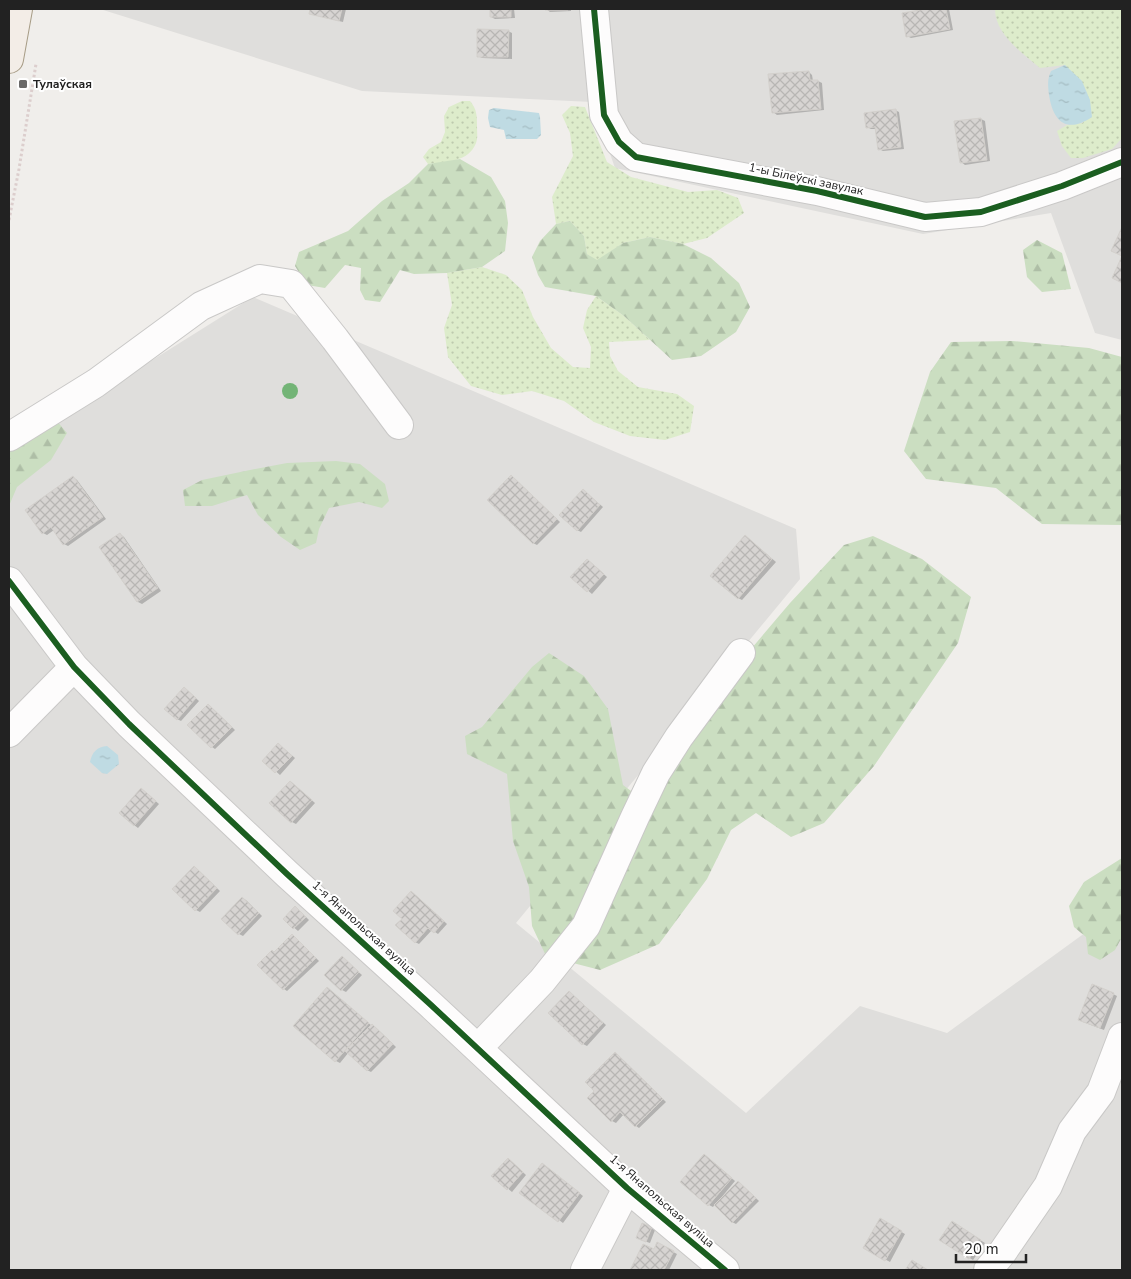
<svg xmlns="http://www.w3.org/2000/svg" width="1131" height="1279" viewBox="0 0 1131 1279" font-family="'Nunito Sans',sans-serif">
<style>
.residential{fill:#dfdedc}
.grass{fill:url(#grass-dots)}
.forest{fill:url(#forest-firs)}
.water{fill:url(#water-ripples)}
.shadow{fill:#0003}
.building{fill:url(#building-cross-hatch);stroke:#d3d0cc}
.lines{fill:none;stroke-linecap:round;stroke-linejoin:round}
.minor-casing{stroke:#c9c8c7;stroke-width:30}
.major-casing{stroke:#a79c86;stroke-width:30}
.path{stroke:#dccecd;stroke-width:3;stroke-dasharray:2.5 2.5;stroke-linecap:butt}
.minor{stroke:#fdfcfc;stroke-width:28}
.major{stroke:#f3ede7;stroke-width:28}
.cycleway-casing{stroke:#fff;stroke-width:9}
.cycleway{stroke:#1b5e20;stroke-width:6}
.tree{fill:#73b476}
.poi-dot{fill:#6a6968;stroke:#fff;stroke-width:2}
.labels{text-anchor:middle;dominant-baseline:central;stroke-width:4;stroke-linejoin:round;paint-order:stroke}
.poi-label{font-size:12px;font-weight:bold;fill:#222;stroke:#fff;text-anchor:start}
.street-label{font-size:12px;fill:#222;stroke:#fff}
</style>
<defs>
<pattern id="grass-dots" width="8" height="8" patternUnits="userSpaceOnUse" patternTransform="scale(1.25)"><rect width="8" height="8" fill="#ddeccb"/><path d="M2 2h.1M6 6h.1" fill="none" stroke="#bdcaae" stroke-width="1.8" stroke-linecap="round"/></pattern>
<pattern id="forest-firs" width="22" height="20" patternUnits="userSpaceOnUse" patternTransform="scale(1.25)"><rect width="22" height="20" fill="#cbdec1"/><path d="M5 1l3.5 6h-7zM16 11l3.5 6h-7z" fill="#aebea6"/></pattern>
<pattern id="water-ripples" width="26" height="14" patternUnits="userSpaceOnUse" patternTransform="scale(1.25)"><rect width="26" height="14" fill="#bfdbe3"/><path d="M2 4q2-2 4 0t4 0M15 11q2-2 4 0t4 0" fill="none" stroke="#a4bcc2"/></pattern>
<pattern id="building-cross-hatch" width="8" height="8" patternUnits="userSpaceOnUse" patternTransform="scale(1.25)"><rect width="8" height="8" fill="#d7d4d2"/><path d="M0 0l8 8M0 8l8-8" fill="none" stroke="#b8b6b4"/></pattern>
</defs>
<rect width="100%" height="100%" fill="#f0eeeb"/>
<path class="residential" d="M100,9H1122V340L1095,333L1051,213L923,234L615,168L592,102L362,91Z
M253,297L796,529L800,579L516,923L746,1113L860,1006L947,1033L1122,906V1270H9V450Z"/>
<path class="grass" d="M995,9H1122V138L1112,149L1083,158H1071L1062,146L1057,131L1067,125L1083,123L1065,65L1040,68C1022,53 995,34 995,9Z
M462,101H470C477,109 477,116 477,127C477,132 478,138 476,143C469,162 446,162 428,164L423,157L429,149L441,142L445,132L444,116L449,107Z
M571,106L585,107L607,162L631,177L688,192L717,190L738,198L744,213L707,238L683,244L650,237L623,243L597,261L587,254L584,236L570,221L556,224L552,197L573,156L570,133L562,115Z
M482,267L506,275L522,290L533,317L551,348L573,367L590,368L591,347L583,328L587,310L596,296L624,316L650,340L609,342L610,356L618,371L638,387L677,394L694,406L690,432L665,440L630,436L594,422L564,401L532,391L502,395L471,386L448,357L444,328L452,305L447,273Z"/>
<path class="forest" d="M460,159L491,177L505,201L508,223L505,251L482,267L447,273L414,274L400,270L380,302L365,300L360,290L361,268L345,265L325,288L307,285L295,266L299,252L348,231L382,201L409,183L428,164Z
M570,221L584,236L587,254L597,260L623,243L650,237L683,244L711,258L739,283L750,307L736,332L701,356L672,360L624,316L596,296L545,287L538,275L532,257L540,241L556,224Z
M1037,240L1062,253L1071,289L1042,292L1027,277L1023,250Z
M1012,341L1089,348L1122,357V525L1042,524L996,488L926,479L904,451L930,372L951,342Z
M56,420L67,433L51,460L17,487L9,506V452L31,430Z
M336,461L360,464L385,484L389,501L382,508L359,502L329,508L319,529L316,543L300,550L281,537L258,515L247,495L212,506H185L183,490L202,480L250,470L287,463Z
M873,536L922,559L971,597L958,643L874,766L824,823L791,837L756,813L731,830L707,879L659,944L600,970L546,956L532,926L529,887L513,841L507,774L467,754L465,736L482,727L532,667L549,653L584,676L608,709L623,785L654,808L701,708L790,603L844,545Z
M1122,858V937L1115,950L1100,960L1088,954L1086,937L1074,927L1069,906L1084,882Z"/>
<path class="water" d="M1065,65L1082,81L1090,100L1092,117C1067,134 1053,122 1049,95C1048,85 1047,80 1051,71Z
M494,108L539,113L540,117L541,135L537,139H506L504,130L490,127L488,118L489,110Z
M107,746L118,755L119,764L107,774L102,773L90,762C92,752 97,747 107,746Z"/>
<path class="shadow" d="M311,9H346L343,22L314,15L310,13Z
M491,9H514L515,18L495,19L491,17Z
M546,9H571V11L550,12Z
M933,9H949L953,30L911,38L907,36L903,14Z
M508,31L512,33V59L482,58L478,56Z
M809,72L812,75L813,81H818L822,83L824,110L777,115L773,112Z
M895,110L899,112L904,149L883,151L879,149L877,129H871L867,127Z
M981,119L985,121L990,161L965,165L961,162Z
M73,477L77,480L106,519L68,546L64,544L54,530L47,535L43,533Z
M511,477L515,479L560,522L537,545L533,543Z
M583,490L603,507L581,532L577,530Z
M120,534L124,537L161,591L142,604L138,602L101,547Z
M749,539L776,562L742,600L738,598Z
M591,563L607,577L592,594L572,577Z
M188,691L199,701L181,721L177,719Z
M208,705L212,708L235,730L215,749L212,747Z
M282,747L295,758L280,775L264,761Z
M291,782L315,803L296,824L292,822Z
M145,792L159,804L138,828L134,825Z
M194,868L198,870L220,891L200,912L196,910Z
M412,892L447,924L438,934L432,930L419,944L415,942L403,918Z
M243,898L247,901L262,916L243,936L239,934Z
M299,910L309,920L298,931L284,919Z
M293,936L296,938L319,961L287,991L284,989L275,953Z
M342,958L362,975L346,992L342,990Z
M327,988L372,1026L376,1028L396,1047L371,1072L367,1070L349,1052L340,1063L336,1061Z
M1113,994L1117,996L1104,1030L1083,1022Z
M573,995L606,1025L587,1046L583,1044Z
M615,1053L619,1056L666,1102L639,1128L636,1126L624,1114L616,1123L612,1121L596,1091Z
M708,1158L735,1181L721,1198L722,1199L738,1183L742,1185L759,1201L736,1224L732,1222L715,1204L713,1207L709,1205Z
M512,1162L526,1175L512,1192L493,1176Z
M546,1167L583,1196L563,1223L521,1192Z
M880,1220L905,1234L890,1262L864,1248Z
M952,1223L985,1243L973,1260L941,1240Z
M643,1224L655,1230L650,1243L641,1240Z
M658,1244L677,1254L669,1270H631L654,1251Z"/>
<path class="building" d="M310,9H342L339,21L309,14Z
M490,9H511V17H490Z
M545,9H568V10H545Z
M926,9H946L950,29L906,37L902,13Z
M477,29L509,30L508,57H477Z
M809,71L810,80H818L821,109L772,113L768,74Z
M896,109L901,147L878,150L875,127L866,128L864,113Z
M981,118L987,160L960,163L954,121Z
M1122,227V283L1112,278L1122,256L1111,251Z
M511,475L557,519L533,544L487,500Z
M73,476L103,517L63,545L51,527L42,534L25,510Z
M583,489L600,505L577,531L559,515Z
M120,533L158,588L137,602L99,547Z
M745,535L772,559L738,599L710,576Z
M587,559L604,574L587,592L570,577Z
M184,687L196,698L177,720L164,709Z
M208,704L232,727L211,748L187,725Z
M278,743L292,756L275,773L262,761Z
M290,781L312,800L291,823L269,803Z
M141,788L156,801L134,826L119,813Z
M194,866L217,888L195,911L172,889Z
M411,891L444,921L434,933L428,928L415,943L395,925L402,919L393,911Z
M242,897L259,913L238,935L221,919Z
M295,906L306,917L293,929L283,919Z
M292,934L316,958L283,990L257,965L272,950L274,952Z
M342,956L359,972L341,991L324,975Z
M1092,984L1114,993L1100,1028L1078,1020Z
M327,987L369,1023L335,1062L293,1026Z
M569,991L603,1023L582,1045L548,1013Z
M372,1024L393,1044L367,1071L345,1051Z
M615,1052L663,1099L635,1127L620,1112L611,1122L587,1098L594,1091L585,1082Z
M704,1154L732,1178L708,1206L680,1182Z
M508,1158L523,1172L507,1190L491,1176Z
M542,1163L580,1193L558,1222L519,1193Z
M738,1181L756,1198L732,1223L714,1205Z
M880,1218L902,1231L885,1261L863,1248Z
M952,1221L981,1240L969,1259L939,1240Z
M642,1223L652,1227L646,1242L636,1238Z
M657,1242L674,1251L664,1270H630L643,1244L654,1249Z
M912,1260L928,1270H905Z"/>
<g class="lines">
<g class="minor-casing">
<path id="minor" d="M594,9L604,115L619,142L636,157L817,191L925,217L981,212L1062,186L1122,162
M9,437L96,383L201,306L260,279L291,284L335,339L399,425
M9,581L74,667L129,724L287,874L431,1005L627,1188L725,1270
M9,733L74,667
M478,1048L542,981L586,926L635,817L656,773L679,737L741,653
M585,1270L627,1188
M988,1270L1002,1253L1048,1186L1072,1131L1101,1092L1122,1037"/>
</g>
<g class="major-casing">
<path id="major" d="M9,59L18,9"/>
</g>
<path class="path" d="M9,220L19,169L36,64"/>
<use href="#minor" class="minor"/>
<use href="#major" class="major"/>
<g class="cycleway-casing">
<path id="cycleway" d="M594,9L604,115L619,142L636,157L817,191L925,217L981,212L1062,186L1122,162
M9,581L74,667L129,724L287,874L431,1005L627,1188L725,1270"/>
</g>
<use href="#cycleway" class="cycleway"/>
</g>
<circle class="tree" cx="290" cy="391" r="8"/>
<rect class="poi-dot" x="18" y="79" width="10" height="10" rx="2.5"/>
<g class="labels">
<g class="poi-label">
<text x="33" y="84">Тулаўская</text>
</g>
<g class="street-label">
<text transform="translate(806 179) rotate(12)">1-ы Білеўскі завулак</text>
<text transform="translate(364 928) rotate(42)">1-я Янапольская вуліца</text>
<text transform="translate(662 1201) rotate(41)">1-я Янапольская вуліца</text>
</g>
</g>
<rect width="1131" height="1279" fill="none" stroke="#222222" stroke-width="20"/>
<path d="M956 1254v8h70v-8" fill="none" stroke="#222222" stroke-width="2.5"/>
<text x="964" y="1254" font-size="15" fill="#222222" stroke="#ffffff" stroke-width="4" paint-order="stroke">20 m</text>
</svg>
